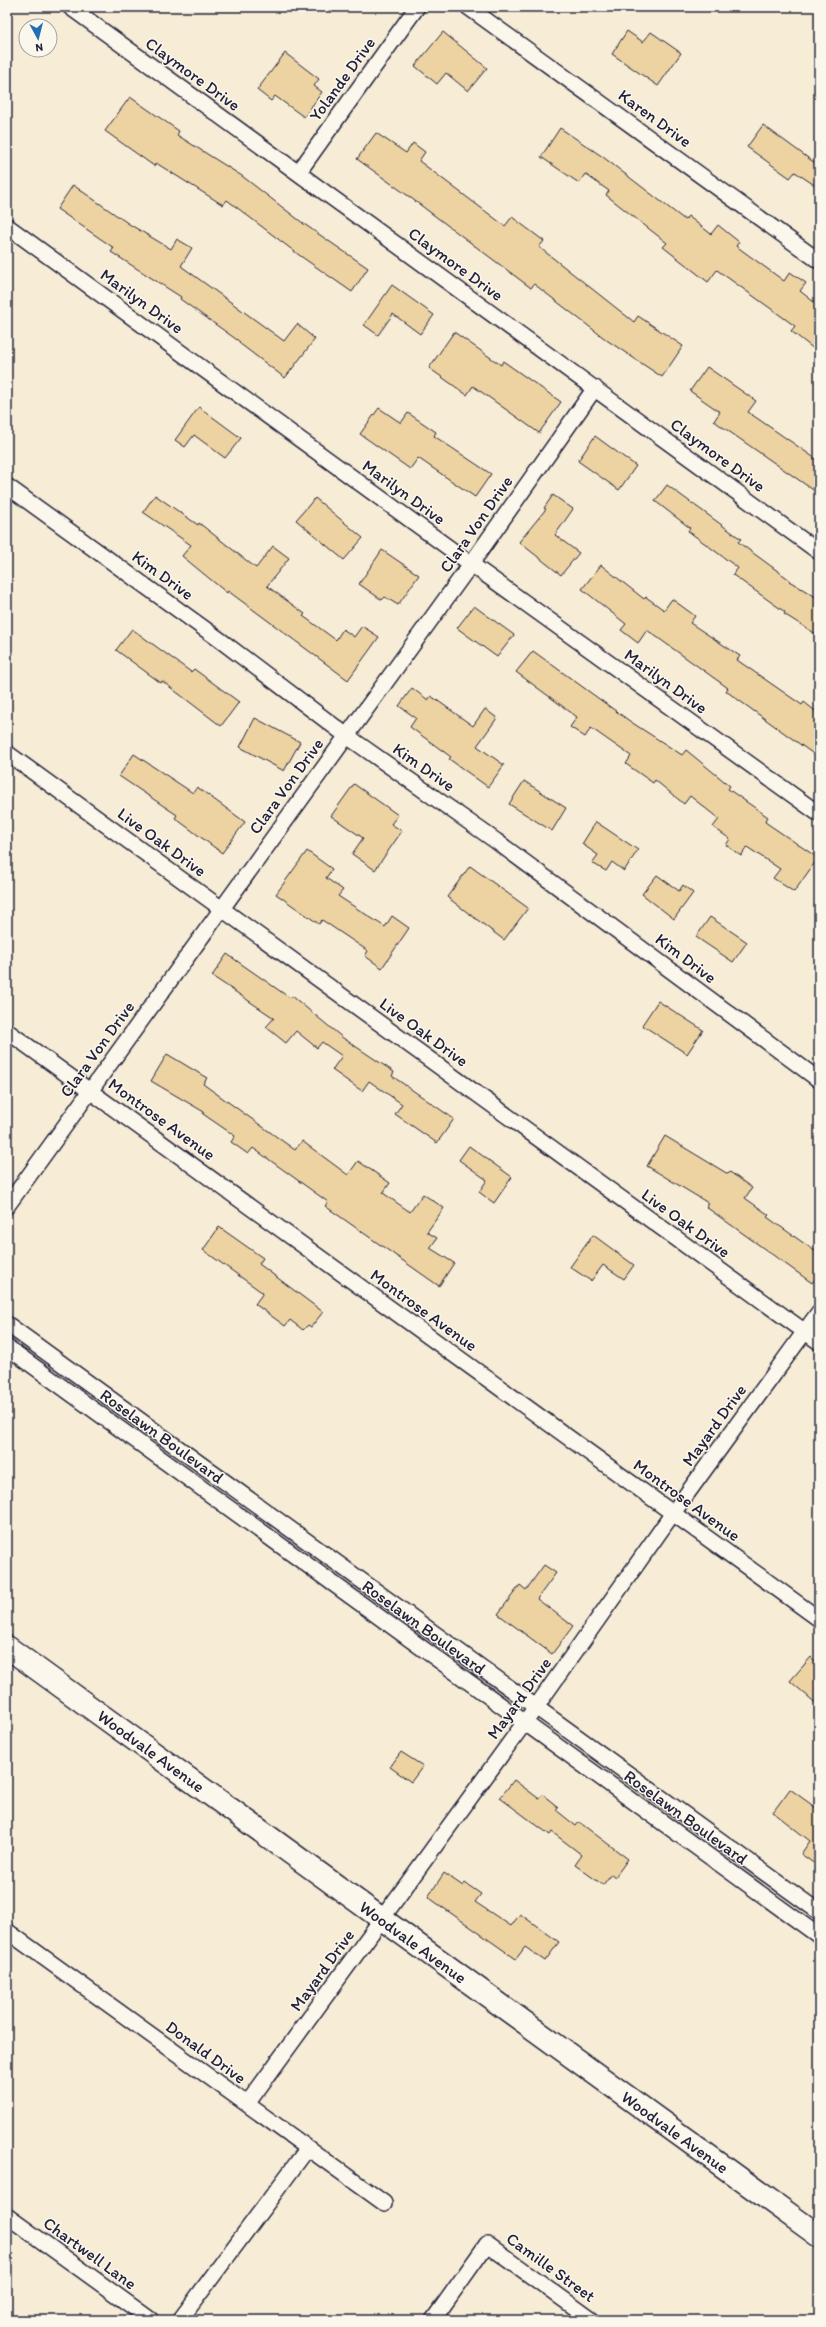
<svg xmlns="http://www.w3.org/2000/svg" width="826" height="2327" viewBox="0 0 826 2327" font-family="Itim,sans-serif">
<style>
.building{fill:#edd3a2;stroke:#22223b}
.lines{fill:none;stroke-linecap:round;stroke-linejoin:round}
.street-casing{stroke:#22223b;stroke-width:18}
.secondary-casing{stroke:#22223b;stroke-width:25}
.street{stroke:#fbf7ec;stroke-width:15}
.secondary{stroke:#fbf7ec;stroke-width:22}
.labels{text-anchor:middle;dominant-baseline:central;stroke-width:3;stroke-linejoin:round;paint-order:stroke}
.street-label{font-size:17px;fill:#22223b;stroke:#fbf7ec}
</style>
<rect width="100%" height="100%" fill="#f7ecd6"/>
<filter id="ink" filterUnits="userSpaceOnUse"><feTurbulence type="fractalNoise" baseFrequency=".025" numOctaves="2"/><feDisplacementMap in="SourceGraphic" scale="8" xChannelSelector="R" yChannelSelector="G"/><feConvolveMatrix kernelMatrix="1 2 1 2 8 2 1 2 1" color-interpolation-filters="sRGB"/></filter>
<g filter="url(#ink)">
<path class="building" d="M627,31L643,42L651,32L681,53L658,86L612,54Z
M443,32L487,68L468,91L446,73L437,84L415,66Z
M285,53L319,79L314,86L322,92L304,117L275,96L271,101L257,90Z
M130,97L179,131L177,135L242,176L304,224L368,268L352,292L299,255L227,200L223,205L156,163L154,166L105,131Z
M763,125L819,166V188L795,172L790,178L747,147Z
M560,128L603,157L685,220L688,216L711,234L718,225L739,242L736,246L784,281L790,272L806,283L800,291L819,306V353L791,331L795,326L717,270L708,282L663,247L667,243L606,195L609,191L585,174L579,183L541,157Z
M376,133L406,153L413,143L425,152L419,161L505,226L512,217L544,241L539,247L634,322L638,316L683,346L662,377L608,341L534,284L531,288L407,195L357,159Z
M73,185L129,224L171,249L177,239L192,248L181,266L284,341L297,324L315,339L285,378L239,343L240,342L180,299L181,297L111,252L114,248L57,209Z
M392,285L434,315L420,334L393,314L378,335L364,325Z
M454,332L501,365L503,361L561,402L539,433L473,386L467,395L429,368Z
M707,367L756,401L748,412L819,461V494L714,421L720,412L690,391Z
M199,407L241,438L225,458L194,435L185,447L175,440Z
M379,408L401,423L408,413L436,432L434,436L491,474L475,497L418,458L410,469L360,434Z
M595,436L636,466L619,490L578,461Z
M667,485L741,539L738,542L790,580L789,581L819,599V636L784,614L785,612L733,575L738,568L688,531L690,528L655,501Z
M155,495L198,525L199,523L256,568L273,546L289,558L267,586L305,614L303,616L336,640L343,629L354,637L362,626L379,637L348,680L228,591L227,593L182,556L191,545L143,512Z
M553,495L573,509L555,535L579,553L561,575L519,542L546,509L544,508Z
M315,498L363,538L344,560L296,520Z
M382,550L419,575L398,605L385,597L382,600L359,584Z
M601,565L644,599L646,597L664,610L672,599L695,616L690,623L740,656L737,660L802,705L804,702L819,714V758L726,691L728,688L647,630L638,643L621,630L626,624L582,589Z
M474,606L514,635L497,657L457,628Z
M132,629L191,672L194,669L239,702L221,726L162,681L161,683L116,650Z
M533,651L631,722L682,755L686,750L730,786L728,789L768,817L765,822L818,858L794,892L773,878L780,869L747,847L741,856L726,845L730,839L713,827L719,819L690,796L684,804L655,780L653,783L626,764L631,756L591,728L585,737L570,727L577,717L516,672Z
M412,688L428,700L431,696L473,726L485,709L497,718L477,746L504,765L488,787L449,759L451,757L410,727L416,718L399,706Z
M255,718L300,742L284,771L240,747Z
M134,754L193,793L197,787L245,822L222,853L175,818L177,815L119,776Z
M524,781L566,808L552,831L509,804Z
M354,784L398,815L391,824L402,831L375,870L352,854L363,838L331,816Z
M596,822L638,850L624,871L612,862L606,871L592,863L598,855L582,844Z
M307,851L332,869L326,878L343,890L338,896L385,927L392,916L409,928L382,968L365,956L368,951L322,920L319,924L276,894Z
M470,866L528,908L504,940L447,897Z
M657,875L679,891L683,885L693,893L674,919L642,894Z
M710,917L747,942L733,962L696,937Z
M227,954L290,998L292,996L343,1038L394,1072L392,1076L454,1119L437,1143L395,1114L402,1104L369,1081L362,1091L332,1070L342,1056L322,1042L317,1048L296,1031L286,1043L266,1027L274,1018L212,976Z
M658,1001L703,1030L687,1054L642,1025Z
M167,1054L207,1078L203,1084L295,1150L302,1141L348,1175L358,1161L390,1183L383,1193L410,1212L423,1194L444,1208L427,1232L437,1238L430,1248L454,1263L439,1286L325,1206L328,1202L253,1148L248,1154L231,1142L235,1136L203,1114L204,1112L151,1081Z
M665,1136L728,1174L730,1172L752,1188L745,1198L769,1215L767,1217L819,1254V1274L812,1283L706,1207L708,1203L647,1166Z
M469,1146L512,1177L494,1203L479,1192L487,1180L459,1160Z
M219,1227L263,1258L259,1264L323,1312L311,1327L308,1325L303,1330L290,1320L285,1326L255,1304L263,1293L203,1250Z
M593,1235L634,1265L624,1279L603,1265L591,1281L570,1267Z
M544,1565L556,1573L537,1599L573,1626L552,1654L498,1614L520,1585L526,1590Z
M811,1657L819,1665V1706L790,1681Z
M401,1752L423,1766L411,1782L390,1767Z
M514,1780L538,1798L543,1795L558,1807L556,1810L576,1826L579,1822L628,1859L615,1877L611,1874L603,1885L575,1865L582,1855L552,1832L550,1835L500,1798Z
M790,1789L819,1810V1867L801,1854L810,1841L773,1812Z
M444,1873L463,1886L465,1883L481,1894L475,1902L511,1926L520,1914L559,1942L545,1961L525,1947L516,1959L428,1897Z"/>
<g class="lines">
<g class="street-casing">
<path id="street" d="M70,7L819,552
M468,7L819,261
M298,173L417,7
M7,226L471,564L819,814
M7,486L220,640L347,736L496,841L819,1080
M7,753L819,1342
M7,1031L819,1619
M7,1206L471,564L595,388
M7,1324L819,1912
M7,1347L819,1936
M7,1931L384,2203
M247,2104L536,1707L673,1513L819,1312
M7,2216L151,2320
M180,2320L308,2148
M433,2320L487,2244L592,2320"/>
</g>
<g class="secondary-casing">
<path id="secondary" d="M7,1647L819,2236"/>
</g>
<use href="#street" class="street"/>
<use href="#secondary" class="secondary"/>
</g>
</g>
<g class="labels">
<g class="street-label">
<text transform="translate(193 74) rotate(36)">Claymore Drive</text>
<text transform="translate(342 79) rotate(-54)">Yolande Drive</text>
<text transform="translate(655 118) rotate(36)">Karen Drive</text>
<text transform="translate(456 264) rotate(36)">Claymore Drive</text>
<text transform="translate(142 301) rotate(36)">Marilyn Drive</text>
<text transform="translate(718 455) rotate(36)">Claymore Drive</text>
<text transform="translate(404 492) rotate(36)">Marilyn Drive</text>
<text transform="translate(476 524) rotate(-55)">Clara Von Drive</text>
<text transform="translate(163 575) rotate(36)">Kim Drive</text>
<text transform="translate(666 681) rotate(36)">Marilyn Drive</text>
<text transform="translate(424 767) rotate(35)">Kim Drive</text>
<text transform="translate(286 786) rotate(-54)">Clara Von Drive</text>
<text transform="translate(162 842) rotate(36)">Live Oak Drive</text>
<text transform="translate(686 958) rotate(37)">Kim Drive</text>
<text transform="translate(424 1032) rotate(36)">Live Oak Drive</text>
<text transform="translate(97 1049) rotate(-54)">Clara Von Drive</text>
<text transform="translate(162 1119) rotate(36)">Montrose Avenue</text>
<text transform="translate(686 1223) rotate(36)">Live Oak Drive</text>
<text transform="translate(424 1310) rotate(36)">Montrose Avenue</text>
<text transform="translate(714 1425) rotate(-54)">Mayard Drive</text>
<text transform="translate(162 1436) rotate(36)">Roselawn Boulevard</text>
<text transform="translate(687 1500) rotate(36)">Montrose Avenue</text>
<text transform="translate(424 1627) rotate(36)">Roselawn Boulevard</text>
<text transform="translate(519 1698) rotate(-54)">Mayard Drive</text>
<text transform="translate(151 1751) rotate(36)">Woodvale Avenue</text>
<text transform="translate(686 1817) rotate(36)">Roselawn Boulevard</text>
<text transform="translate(413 1942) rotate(36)">Woodvale Avenue</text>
<text transform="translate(322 1970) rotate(-54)">Mayard Drive</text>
<text transform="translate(206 2052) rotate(36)">Donald Drive</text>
<text transform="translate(675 2132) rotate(36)">Woodvale Avenue</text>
<text transform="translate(90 2253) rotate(36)">Chartwell Lane</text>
<text transform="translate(551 2267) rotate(36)">Camille Street</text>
</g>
</g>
<rect width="826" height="2327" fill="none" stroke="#fbf7ec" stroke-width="24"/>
<rect x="12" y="12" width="802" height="2303" fill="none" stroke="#22223b" stroke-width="1.5" filter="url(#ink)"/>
<g transform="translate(38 38) rotate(173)"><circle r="19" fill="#fbf7ec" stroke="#a4a2a5"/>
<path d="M0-3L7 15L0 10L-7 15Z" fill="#1f6fb2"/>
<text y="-6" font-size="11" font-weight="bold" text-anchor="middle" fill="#22223b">N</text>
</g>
</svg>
